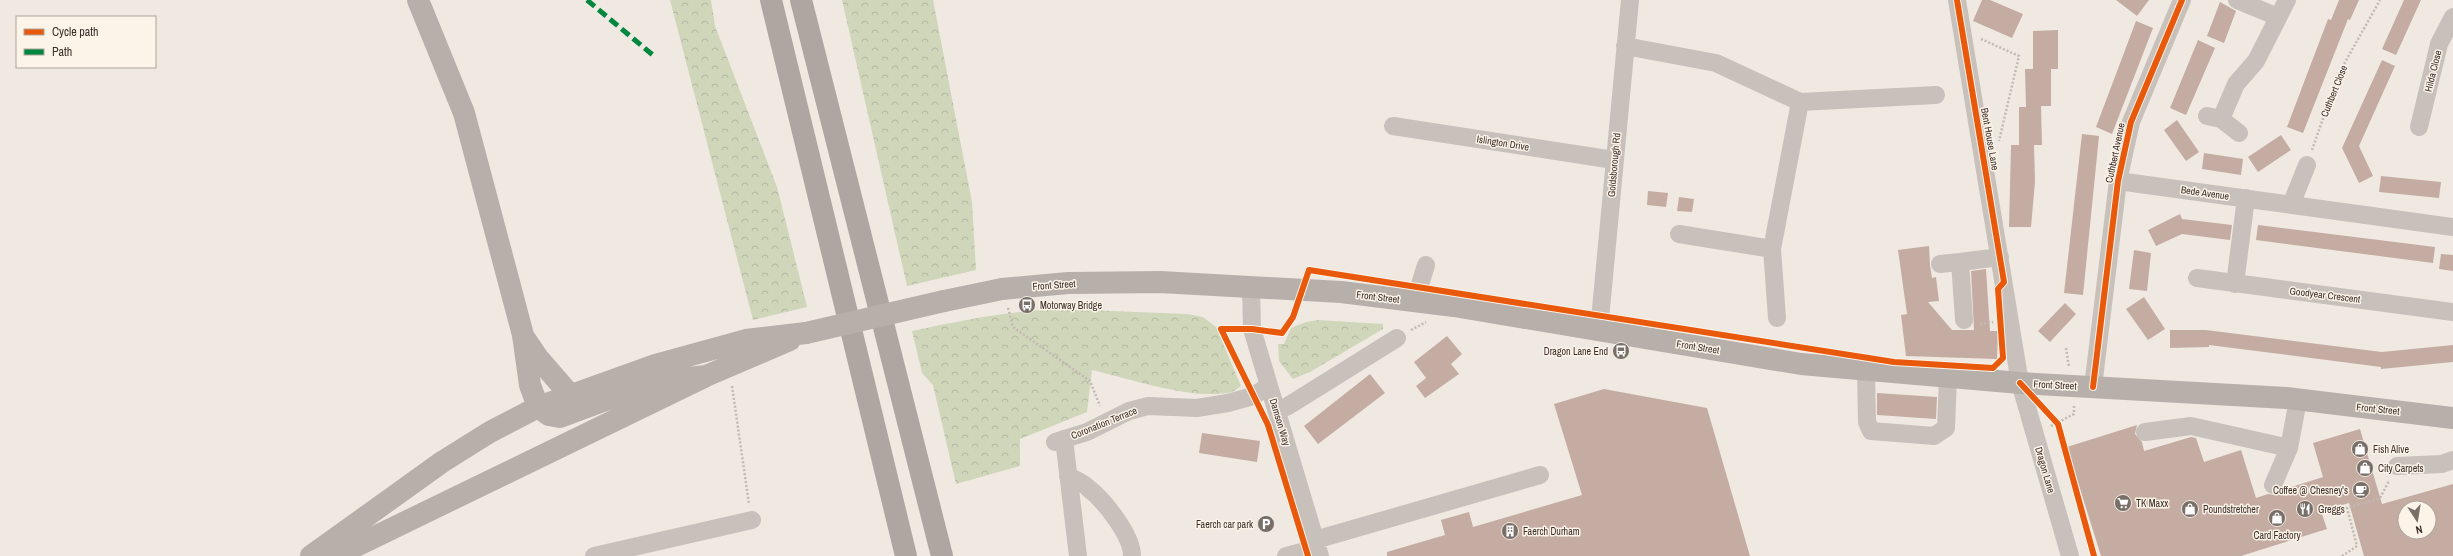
<svg xmlns="http://www.w3.org/2000/svg" width="2453" height="556" viewBox="0 0 2453 556" font-family="'Archivo Narrow',sans-serif">
<style>
.forest{fill:url(#forest-crowns)}
.building{fill:#c5aca2;fill-rule:evenodd}
.lines{fill:none;stroke-linecap:round;stroke-linejoin:round}
.path{stroke:#c1b9b3;stroke-width:2.5;stroke-dasharray:2 2;stroke-linecap:butt}
.minor{stroke:#c8c1bb;stroke-width:18}
.major{stroke:#b7afaa;stroke-width:22}
.highway{stroke:#aea7a1;stroke-width:22}
.major-bridge{stroke:#b7afaa;stroke-width:22}
.quiet{stroke:#00873e;stroke-width:5;stroke-dasharray:10 5;stroke-linecap:butt}
.cycleway-casing{stroke:#fcf3e9;stroke-width:8}
.cycleway{stroke:#e8590c;stroke-width:6}
.labels{text-anchor:middle;dominant-baseline:central;stroke-width:3;stroke-linejoin:round;paint-order:stroke}
.street-label{font-size:10px;fill:#3a2e28;stroke:#fcf3e9}
.poi-label{font-size:10px;fill:#3a2e28;stroke:#fcf3e9;text-anchor:start}
</style>
<defs>
<pattern id="forest-crowns" width="20" height="18" patternUnits="userSpaceOnUse"><rect width="20" height="18" fill="#d0d6ba"/><path d="M2 6a3 3 0 1 1 6 0M12 15a3 3 0 1 1 6 0" fill="none" stroke="#b3b8a0"/></pattern>
</defs>
<rect width="100%" height="100%" fill="#efe9e2"/>
<path class="forest" d="M670,0H711L715,26L777,187L807,307L753,320Z
M842,0H933L972,202L976,270L907,286Z
M1060,309L1187,314L1203,317L1216,327L1241,386C1237,389 1232,393 1227,393C1188,399 1130,379 1092,370L1087,412L1020,439V466L956,484L933,385L922,373L912,331C963,320 1008,311 1060,309Z
M1318,320L1383,324V329L1310,372L1293,379L1279,361L1278,344H1284L1291,328L1306,322Z"/>
<path class="building" d="M1982,0H1990L2023,14L2012,38L1973,21Z
M2116,0H2149L2137,16Z
M2339,0H2359L2350,20L2348,19L2303,133L2287,127L2328,19L2331,20Z
M2404,0H2421L2396,55L2382,49Z
M2220,2L2236,11L2224,43L2207,36Z
M2136,21L2153,28L2112,134L2096,127Z
M2058,30V69H2051V106H2041L2042,145H2034L2035,182L2031,227H2009L2011,145H2019V107H2026L2025,69H2033V31Z
M2198,40L2215,48L2186,115L2170,108Z
M2382,60L2395,66L2359,146L2373,176L2359,183L2342,148Z
M2177,120L2199,152L2186,161L2164,130Z
M2082,134L2099,136L2083,295L2064,293Z
M2281,135L2291,150L2258,172L2248,157Z
M2204,153L2243,159L2241,175L2202,169Z
M2381,176L2441,182L2439,198L2379,192Z
M1648,191L1668,193L1666,207L1647,205Z
M1679,197L1694,199L1692,212L1677,211Z
M2180,214L2182,219L2232,225L2230,240L2182,234L2156,246L2148,230Z
M2258,225L2435,247L2433,263L2256,240Z
M1929,246L1930,265L1932,278L1936,277L1939,301L1928,302L1952,330H1974L1971,271L1986,269L1990,331H1998L1997,359L1906,356L1901,315L1907,314L1898,250Z
M2134,250L2151,253L2147,291L2129,289Z
M2441,254L2453,255V271L2439,269Z
M2144,297L2165,329L2148,340L2126,309Z
M2065,303L2076,314L2050,342L2038,331Z
M2170,330H2206L2382,352L2453,345V362L2381,369V367L2209,345V347L2170,348Z
M1447,336L1462,354L1451,364L1459,374L1425,398L1416,386L1426,378L1414,362Z
M1370,374L1385,393L1318,444L1304,426Z
M1604,389L1707,408L1750,556H1387V552L1445,535L1441,520L1469,512L1473,527L1582,495L1554,404Z
M1877,393L1937,397L1936,419L1877,415Z
M2137,425L2135,434L2142,442L2144,451L2191,437L2196,438L2204,462L2241,450L2256,498L2268,494L2275,495L2282,490L2323,477L2313,443L2360,429L2382,504L2453,484V556H2364L2349,503L2321,511L2327,529L2241,556H2101L2067,447ZM2405,508H2429V532H2405Z
M1202,433L1260,441L1257,462L1199,453Z"/>
<g class="lines">
<path class="path" d="M1981,39L2019,56L1999,141
M2312,150L2339,73L2380,0
M1008,308L1013,327L1090,381L1100,406
M1980,324L1993,322
M1411,330L1426,322
M2066,348L2069,367
M732,386L749,504
M2051,426L2074,414V406
M2342,556L2357,546L2347,508L2380,498L2389,481"/>
<path class="minor" d="M1957,0L2020,383L2070,556
M2237,0L2278,17
M1625,46L1716,63L1800,102L1936,95
M2207,116L2221,119L2239,133
M2221,119L2236,84L2256,61L2287,0
M1393,126L1614,160
M2419,127L2439,44L2453,17
M2118,181L2453,227
M2291,205L2307,165
M1679,234L1772,249L1800,102
M1772,249L1777,318
M1940,264L1960,262
M2197,278L2453,312
M2235,284L2246,198
M1251,286L1252,329L1320,556
M1415,301L1426,265
M1964,320L1960,262L2000,257
M1599,330L1630,0
M1866,371L1867,422L1871,431L1934,436L1946,428L1948,378
M2093,387L2118,181L2131,122L2182,0
M1277,411L1288,406L1397,338
M2145,432L2191,426L2289,448
M1064,439L1078,556
M1055,442L1087,432L1129,411L1148,406L1197,408L1228,403L1253,396L1269,386
M2397,466L2442,464L2453,460
M1068,476C1074,479 1082,482 1087,487C1104,500 1132,535 1132,556
M2273,485L2289,448L2298,400
M1315,540L1540,475
M594,556L752,520
M1286,556L1317,548"/>
<path class="major" d="M418,0L464,113L523,335L530,385L538,407L549,415L560,417L654,382L706,376
M944,301L1002,289L1068,283L1160,282L1341,292L1454,306L1801,364L2020,383L2286,398L2453,418
M523,336L538,358L571,396L574,408
M311,556L442,462L490,432L538,407L655,365L746,340L806,333
M330,556L354,547L706,376L790,340"/>
<path class="highway" d="M771,0L906,556
M801,0L942,556"/>
<path class="major-bridge" d="M806,333L944,301"/>
<path class="quiet" d="M587,0L654,56"/>
<g class="cycleway-casing">
<path id="cycleway" d="M2020,383L2058,424L2094,556
M2093,387L2118,181L2131,122L2182,0
M1308,556L1268,425L1221,329H1252L1282,333L1293,317L1309,270L1894,362L1993,368L2003,358L1998,289L2004,282L1957,0"/>
</g>
<use href="#cycleway" class="cycleway"/>
</g>
<defs>
<g id="bus-disc" transform="scale(0.9)"><circle r="9.5" fill="#796f69" stroke="#fcf3e9"/><path d="M-5-6H5V4H4V6H2V4H-2V6H-4V4H-5ZM-3.5-4V0h7V-4ZM-3.5 1.2v1.5H-2V1.2ZM2 1.2v1.5H3.5V1.2Z" fill="#fff"/></g>
<g id="shop-disc" transform="scale(0.9)"><circle r="9.5" fill="#796f69" stroke="#fcf3e9"/><path d="M-5-2.5h2.3a2.7 3.5 0 0 1 5.4 0H5L5.5 6h-11ZM-1.5-2.5h3a1.5 2.3 0 0 0-3 0Z" fill="#fff"/></g>
<g id="cafe-disc" transform="scale(0.9)"><circle r="9.5" fill="#796f69" stroke="#fcf3e9"/><path d="M-5.5-4.5H6V0H3Q3 3.5 0 3.5H-2.5Q-5.5 3.5-5.5 0ZM3-3.2v2h1.7v-2ZM-6 4.5H4V6H-6Z" fill="#fff"/></g>
<g id="supermarket-disc" transform="scale(0.9)"><circle r="9.5" fill="#796f69" stroke="#fcf3e9"/><path d="M-6-5.5h2.5l.6 2H6L4.5 2H-2.5L-4.4-4H-6ZM-1.5 3.2a1.3 1.3 0 1 0 .1 0ZM3 3.2a1.3 1.3 0 1 0 .1 0Z" fill="#fff"/></g>
<g id="restaurant-disc" transform="scale(0.9)"><circle r="9.5" fill="#796f69" stroke="#fcf3e9"/><path d="M-5-6h1v4h1v-4h1v4h1v-4h1v5L-1.5 .5V6h-2V.5L-5-1ZM5-6V6H3V1.5H1.5Q1.5-4 5-6Z" fill="#fff"/></g>
<g id="parking-disc" transform="scale(0.9)"><circle r="9.5" fill="#796f69" stroke="#fcf3e9"/><path d="M-3.5-5.5H1a3.5 3.5 0 0 1 0 7H-1V5.5H-3.5ZM-1-3.4V-.6H.8a1.4 1.4 0 0 0 0-2.8Z" fill="#fff"/></g>
<g id="building-disc" transform="scale(0.9)"><circle r="9.5" fill="#796f69" stroke="#fcf3e9"/><path d="M-4-6H4V6H1V3H-1V6H-4ZM-2.5-4.3h1.7v1.8h-1.7ZM.8-4.3h1.7v1.8H.8ZM-2.5-1h1.7V.8h-1.7ZM.8-1h1.7V.8H.8Z" fill="#fff"/></g>
</defs>
<g fill-rule="evenodd">
<use href="#bus-disc" x="1027" y="305"/>
<use href="#bus-disc" x="1621" y="351"/>
<use href="#shop-disc" x="2360" y="449"/>
<use href="#shop-disc" x="2365" y="468"/>
<use href="#cafe-disc" x="2361" y="490"/>
<use href="#supermarket-disc" x="2123" y="503"/>
<use href="#shop-disc" x="2190" y="509"/>
<use href="#restaurant-disc" x="2305" y="509"/>
<use href="#shop-disc" x="2277" y="518"/>
<use href="#parking-disc" x="1266" y="524"/>
<use href="#building-disc" x="1510" y="531"/>
</g>
<g class="labels">
<g class="street-label">
<text transform="translate(2433 71) rotate(-76)">Hilda Close</text>
<text transform="translate(2334 91) rotate(-68)">Cuthbert Close</text>
<text transform="translate(1990 139) rotate(80)">Bent House Lane</text>
<text transform="translate(1503 143) rotate(9)">Islington Drive</text>
<text transform="translate(2115 153) rotate(-78)">Cuthbert Avenue</text>
<text transform="translate(1614 165) rotate(-85)">Goldsborough Rd</text>
<text transform="translate(2205 193) rotate(8)">Bede Avenue</text>
<text transform="translate(1054 285) rotate(-4)">Front Street</text>
<text transform="translate(2325 295) rotate(7)">Goodyear Crescent</text>
<text transform="translate(1378 297) rotate(7)">Front Street</text>
<text transform="translate(1698 347) rotate(9)">Front Street</text>
<text transform="translate(2055 385) rotate(3)">Front Street</text>
<text transform="translate(2378 409) rotate(6)">Front Street</text>
<text transform="translate(1280 422) rotate(73)">Damson Way</text>
<text transform="translate(1104 423) rotate(-22)">Coronation Terrace</text>
<text transform="translate(2045 470) rotate(74)">Dragon Lane</text>
</g>
<g class="poi-label">
<text x="1040" y="305">Motorway Bridge</text>
<text x="1608" y="351" text-anchor="end">Dragon Lane End</text>
<text x="2373" y="449">Fish Alive</text>
<text x="2378" y="468">City Carpets</text>
<text x="2348" y="490" text-anchor="end">Coffee @ Chesney's</text>
<text x="2136" y="503">TK Maxx</text>
<text x="2203" y="509">Poundstretcher</text>
<text x="2318" y="509">Greggs</text>
<text x="1253" y="524" text-anchor="end">Faerch car park</text>
<text x="1523" y="531">Faerch Durham</text>
<text x="2277" y="535" text-anchor="middle">Card Factory</text>
</g>
</g>
<rect x="16" y="16" width="140" height="52" fill="#fcf3e9" stroke="#aea49c"/>
<rect x="24" y="29" width="20" height="6" fill="#e8590c" stroke="#aea49c"/>
<text x="52" y="36" font-size="12" fill="#3a2e28">Cycle path</text>
<rect x="24" y="49" width="20" height="6" fill="#00873e" stroke="#aea49c"/>
<text x="52" y="56" font-size="12" fill="#3a2e28">Path</text>
<g transform="translate(2417 520) rotate(168)"><circle r="19" fill="#fcf3e9" stroke="#aea49c"/>
<path d="M0-3L7 15L0 10L-7 15Z" fill="#796f69"/>
<text y="-6" font-size="11" font-weight="bold" text-anchor="middle" fill="#3a2e28">N</text>
</g>
</svg>
